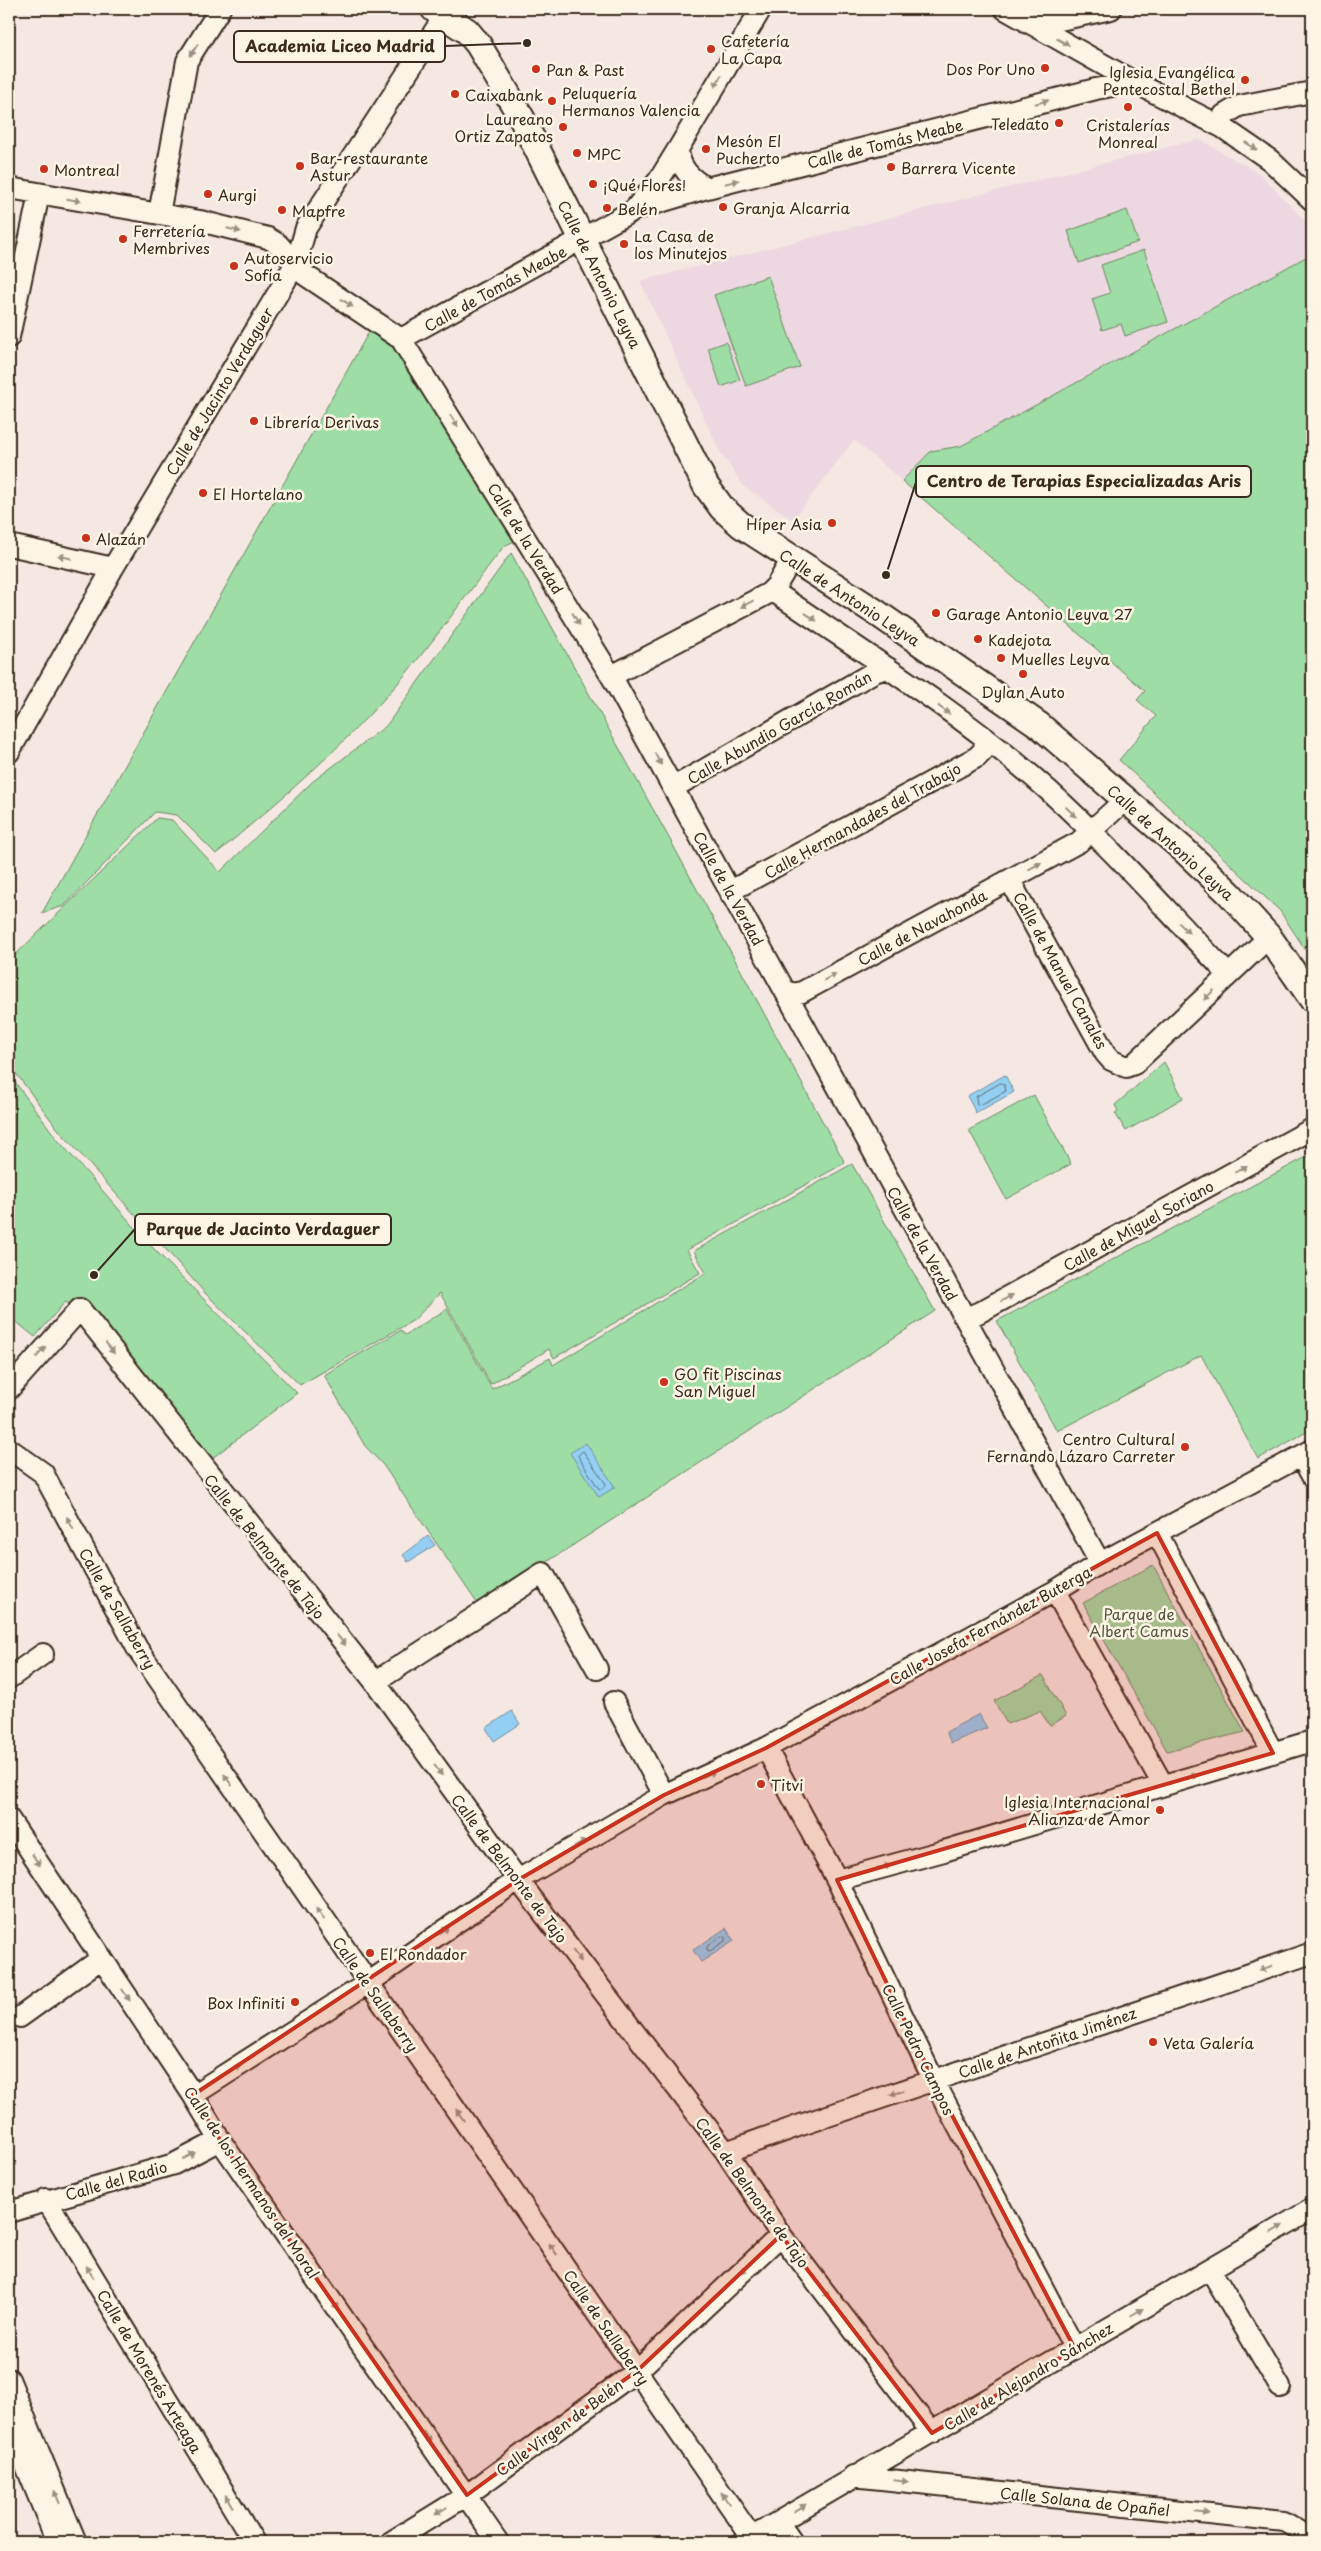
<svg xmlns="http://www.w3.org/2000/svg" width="1321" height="2551" viewBox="0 0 1321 2551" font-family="'Playpen Sans',sans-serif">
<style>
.built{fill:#edd8e1}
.green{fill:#9edda5;stroke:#6c8462}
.water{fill:#93cff3;stroke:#708d9e}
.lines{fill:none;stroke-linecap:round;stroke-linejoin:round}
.shore{stroke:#5e6c73;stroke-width:1}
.minor-casing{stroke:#3b2a1e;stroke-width:24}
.major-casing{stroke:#3b2a1e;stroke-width:29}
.minor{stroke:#fcf5e5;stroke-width:20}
.major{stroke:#fcf5e5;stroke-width:25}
.oneway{fill:#9c9082}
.marked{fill:#c8321e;fill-opacity:0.2;stroke:#c8321e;stroke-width:4;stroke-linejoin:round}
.poi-dot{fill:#c8321e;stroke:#fcf5e5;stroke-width:2}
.labels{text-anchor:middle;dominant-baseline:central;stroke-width:5;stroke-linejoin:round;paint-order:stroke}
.poi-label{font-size:15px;fill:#3b2a1e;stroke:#fcf5e5;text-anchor:start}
.street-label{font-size:15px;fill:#3b2a1e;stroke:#fcf5e5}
.park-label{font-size:15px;fill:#545740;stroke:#fcf5e5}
.leader{fill:none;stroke:#3b2a1e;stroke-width:2}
.callout-dot{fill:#3b2a1e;stroke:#fcf5e5;stroke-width:2}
.callout{fill:#fcf5e5;stroke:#3b2a1e;stroke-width:2}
.callout-label{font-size:16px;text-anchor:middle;font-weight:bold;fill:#3b2a1e}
</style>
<rect width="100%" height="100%" fill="#f5e8e3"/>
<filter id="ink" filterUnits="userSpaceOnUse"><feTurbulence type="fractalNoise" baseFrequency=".02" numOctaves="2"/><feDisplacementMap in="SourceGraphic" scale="10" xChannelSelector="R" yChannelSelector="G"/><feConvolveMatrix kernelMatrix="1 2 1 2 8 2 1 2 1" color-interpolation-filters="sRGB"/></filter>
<g filter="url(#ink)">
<path class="built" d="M1199,139L1260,174L1312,228L1305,258L961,446L931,451L902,481L854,440L793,520L743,486L719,450L640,281Z"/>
<path class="green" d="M1127,210L1138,242L1079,263L1068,231Z
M1144,250L1168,322L1125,336L1121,324L1102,330L1092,299L1110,293L1101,265Z
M1304,258H1312V960L1280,911L1119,760L1156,716L1137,700L1145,691L902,481L931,451L961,446Z
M768,276L800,367L746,386L714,295Z
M375,321L401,339L525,536L504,546C469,591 436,639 399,682C344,746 281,800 216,854L177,815L155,812L64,906L42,913Z
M726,342L740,380L721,387L708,348Z
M511,553L674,847L845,1163L687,1250L700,1273L554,1358L549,1349L491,1384L440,1293L414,1320L300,1385L205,1293L57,1128L9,1064V961L157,818L172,820L220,872L312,782L386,726Z
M1164,1062L1183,1098L1126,1131L1115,1113L1118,1111L1115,1105Z
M9,1074L57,1139L153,1248L297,1393L202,1466L80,1309L65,1302L35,1337L9,1316Z
M1034,1095L1071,1164L1006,1199L969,1130Z
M1312,1154V1429L1258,1459L1201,1355L1057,1431L997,1321Z
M852,1164L935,1311L479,1606L383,1465L365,1446L324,1375L401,1330L405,1335L447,1309L492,1389L550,1358L553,1365L706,1273L694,1251Z
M1153,1565L1245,1732L1167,1751L1083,1603Z
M1043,1675L1066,1716L1050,1726L1040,1711L1007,1724L994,1701Z"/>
<path class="water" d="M1005,1075L1014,1092L976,1113L967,1096Z
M586,1443L615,1487L599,1497L570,1453Z
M428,1536L435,1545L408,1562L403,1555Z
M512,1711L520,1724L494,1741L486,1728Z
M979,1714L987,1728L951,1743L946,1732Z
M726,1928L734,1941L701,1962L693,1950Z"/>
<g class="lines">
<path class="shore" d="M1001,1083L1004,1084L1006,1091L980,1105L977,1104L976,1097Z
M583,1451L606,1484L602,1489H599L578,1456Z
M722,1936L726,1937L725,1941L710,1951L707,1950V1947Z"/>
<g class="minor-casing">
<path id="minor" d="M1005,9L1134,82L1222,127L1270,160L1312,200
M1028,23H1046L1111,9
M1222,127L1224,115L1239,106L1312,92
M9,188L200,221L268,238L278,244L305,275L401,339L613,679L1100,1563
M707,188C691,179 679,168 678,149L761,9
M634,210L659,180L678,149
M159,214L187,61L220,9
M9,337L39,194
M401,339L634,210L707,188L1096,89L1134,82
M9,545L113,568
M776,586L779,595C869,656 968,718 1048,790C1110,846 1165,909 1223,969L1226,977
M613,679L617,673L769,593L776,586L792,559
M9,752L113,568L296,263L306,228L449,9
M671,783L683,782L874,672L888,668
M1013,878L1016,892L1105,1053L1111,1060L1126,1067L1134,1064L1269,937
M731,895L736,888L977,757L984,750L985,739
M786,991L794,994L802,992L1079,842L1126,799
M962,1314L971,1316L980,1312L1312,1129
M9,1389L80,1309L375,1682L518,1880L726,2152L781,2235L932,2433
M9,1449L43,1473L137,1648L755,2542
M1301,1456L1312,1476
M1157,1533L1273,1753
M1055,1591L1163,1785
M9,1678L43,1654
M375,1682L543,1573L597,1669
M614,1702L664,1795
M766,1748L837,1880L934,2081L1075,2349
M9,1819L193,2095L220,2140L498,2542
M837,1880L944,1851L1312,1741
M20,2017L102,1958
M193,2095L368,1983L518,1880L664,1795L766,1748L1055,1591L1100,1563L1312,1450
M726,2152L798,2126L1312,1953
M46,2199L254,2542
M9,2212L174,2164L220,2140
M1210,2269L1280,2387
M9,2379L76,2542
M9,2424L57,2542
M853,2476L1284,2522L1299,2531L1311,2542
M778,2522L792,2542
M391,2542L467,2495L638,2370L781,2235
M744,2542L1312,2209"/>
</g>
<g class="major-casing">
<path id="major" d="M434,9L467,31L478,44L521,117L706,486L722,508L741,525L877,613L1039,725L1184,850L1229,893L1269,937L1312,999"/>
</g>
<use href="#minor" class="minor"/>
<use href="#major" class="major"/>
</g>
<defs><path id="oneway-solid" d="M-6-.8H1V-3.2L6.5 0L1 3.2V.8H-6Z" transform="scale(1.25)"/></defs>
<g class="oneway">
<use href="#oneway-solid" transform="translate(1063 42) rotate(29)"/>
<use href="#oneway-solid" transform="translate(194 50) rotate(122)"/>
<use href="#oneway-solid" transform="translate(718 81) rotate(120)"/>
<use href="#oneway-solid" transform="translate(1042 102) rotate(-14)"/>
<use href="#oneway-solid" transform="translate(1251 146) rotate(34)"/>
<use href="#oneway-solid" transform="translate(732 182) rotate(-14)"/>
<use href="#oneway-solid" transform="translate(74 200) rotate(9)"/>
<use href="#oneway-solid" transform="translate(234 230) rotate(14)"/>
<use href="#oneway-solid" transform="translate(347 303) rotate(34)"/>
<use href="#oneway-solid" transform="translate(454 421) rotate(58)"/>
<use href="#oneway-solid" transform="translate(65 557) rotate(-167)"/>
<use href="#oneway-solid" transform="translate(747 604) rotate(152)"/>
<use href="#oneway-solid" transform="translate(811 617) rotate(34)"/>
<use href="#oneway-solid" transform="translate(576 619) rotate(59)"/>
<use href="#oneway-solid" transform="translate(944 710) rotate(36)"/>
<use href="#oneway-solid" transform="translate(658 759) rotate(61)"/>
<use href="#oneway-solid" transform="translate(1071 812) rotate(44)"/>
<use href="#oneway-solid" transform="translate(1035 866) rotate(-29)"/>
<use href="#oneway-solid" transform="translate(1184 928) rotate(46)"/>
<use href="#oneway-solid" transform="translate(830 977) rotate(-28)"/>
<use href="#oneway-solid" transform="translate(1209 995) rotate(136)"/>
<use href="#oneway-solid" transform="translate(1241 1169) rotate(-29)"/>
<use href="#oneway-solid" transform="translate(1007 1298) rotate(-29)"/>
<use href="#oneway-solid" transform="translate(110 1348) rotate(52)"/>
<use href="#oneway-solid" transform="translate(41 1352) rotate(-48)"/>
<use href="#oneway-solid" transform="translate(70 1523) rotate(-118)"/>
<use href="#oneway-solid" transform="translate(341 1640) rotate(51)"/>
<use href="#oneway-solid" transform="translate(438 1770) rotate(54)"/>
<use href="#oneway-solid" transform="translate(709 1774) rotate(-25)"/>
<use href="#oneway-solid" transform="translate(1191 1777) rotate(-17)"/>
<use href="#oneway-solid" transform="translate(228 1780) rotate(-125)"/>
<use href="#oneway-solid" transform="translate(580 1844) rotate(-30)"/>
<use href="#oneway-solid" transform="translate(36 1860) rotate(56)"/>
<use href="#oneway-solid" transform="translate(884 1867) rotate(-15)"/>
<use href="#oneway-solid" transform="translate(320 1914) rotate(-125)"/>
<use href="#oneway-solid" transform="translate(443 1931) rotate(-34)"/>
<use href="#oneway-solid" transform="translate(577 1956) rotate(52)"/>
<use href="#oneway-solid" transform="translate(1266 1968) rotate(161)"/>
<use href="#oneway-solid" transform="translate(126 1995) rotate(56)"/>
<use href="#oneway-solid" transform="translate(235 2069) rotate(-32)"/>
<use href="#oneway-solid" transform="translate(897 2093) rotate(162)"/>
<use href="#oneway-solid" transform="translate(460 2115) rotate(-125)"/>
<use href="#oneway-solid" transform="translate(189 2156) rotate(-27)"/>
<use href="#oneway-solid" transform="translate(1277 2229) rotate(-31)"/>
<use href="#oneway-solid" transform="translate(553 2249) rotate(-125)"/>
<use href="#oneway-solid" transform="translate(746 2268) rotate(137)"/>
<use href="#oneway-solid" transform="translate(90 2272) rotate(-121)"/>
<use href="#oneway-solid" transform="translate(825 2292) rotate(53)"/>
<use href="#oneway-solid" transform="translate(334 2304) rotate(55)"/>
<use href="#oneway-solid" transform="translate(1137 2312) rotate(-30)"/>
<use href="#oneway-solid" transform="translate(427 2437) rotate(55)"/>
<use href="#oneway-solid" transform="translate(901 2481) rotate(6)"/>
<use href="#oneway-solid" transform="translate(57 2497) rotate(-112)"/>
<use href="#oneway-solid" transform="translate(725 2498) rotate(-124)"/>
<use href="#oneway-solid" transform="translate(229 2501) rotate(-121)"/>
<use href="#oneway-solid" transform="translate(800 2508) rotate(-31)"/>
<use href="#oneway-solid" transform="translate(441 2511) rotate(148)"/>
<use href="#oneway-solid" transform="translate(1202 2513) rotate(6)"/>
</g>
</g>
<path class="marked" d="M1157,1533L1273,1753L837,1880L934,2081L1075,2349L932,2433L781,2235L638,2370L467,2495L220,2140L193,2095L518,1880L664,1795L766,1748Z"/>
<g class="poi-dot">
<circle cx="711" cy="49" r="5"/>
<circle cx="1045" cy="68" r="5"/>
<circle cx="536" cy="69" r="5"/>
<circle cx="1245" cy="80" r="5"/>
<circle cx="455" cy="94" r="5"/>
<circle cx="552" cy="101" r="5"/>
<circle cx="1128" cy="107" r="5"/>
<circle cx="1059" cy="123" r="5"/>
<circle cx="563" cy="127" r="5"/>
<circle cx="706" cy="149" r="5"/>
<circle cx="577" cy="153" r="5"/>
<circle cx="300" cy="166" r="5"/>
<circle cx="891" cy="167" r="5"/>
<circle cx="44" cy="169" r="5"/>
<circle cx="593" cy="184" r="5"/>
<circle cx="208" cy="194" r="5"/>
<circle cx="723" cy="207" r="5"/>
<circle cx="607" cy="208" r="5"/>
<circle cx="282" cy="210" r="5"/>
<circle cx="123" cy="239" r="5"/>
<circle cx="624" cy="244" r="5"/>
<circle cx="234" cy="266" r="5"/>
<circle cx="254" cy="421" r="5"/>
<circle cx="203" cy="493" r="5"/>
<circle cx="832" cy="523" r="5"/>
<circle cx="86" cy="538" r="5"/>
<circle cx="936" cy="613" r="5"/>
<circle cx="978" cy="639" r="5"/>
<circle cx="1001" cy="658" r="5"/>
<circle cx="1023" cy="674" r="5"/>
<circle cx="664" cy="1382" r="5"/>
<circle cx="1185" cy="1447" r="5"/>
<circle cx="761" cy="1784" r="5"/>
<circle cx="1160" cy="1810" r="5"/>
<circle cx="370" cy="1953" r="5"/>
<circle cx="295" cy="2002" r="5"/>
<circle cx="1153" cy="2042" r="5"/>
</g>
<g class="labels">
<g class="poi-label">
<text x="721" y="40">Cafetería<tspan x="721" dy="17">La Capa</tspan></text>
<text x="1035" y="68" text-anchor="end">Dos Por Uno</text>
<text x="546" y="69">Pan &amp; Past</text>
<text x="1235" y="71" text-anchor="end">Iglesia Evangélica<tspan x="1235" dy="17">Pentecostal Bethel</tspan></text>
<text x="562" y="92">Peluquería<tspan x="562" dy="17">Hermanos Valencia</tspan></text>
<text x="465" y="94">Caixabank</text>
<text x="553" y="118" text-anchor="end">Laureano<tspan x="553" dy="17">Ortiz Zapatos</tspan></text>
<text x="1049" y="123" text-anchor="end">Teledato</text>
<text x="1128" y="124" text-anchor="middle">Cristalerías<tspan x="1128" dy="17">Monreal</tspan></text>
<text x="716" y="140">Mesón El<tspan x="716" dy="17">Pucherto</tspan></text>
<text x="587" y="153">MPC</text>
<text x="310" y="157">Bar-restaurante<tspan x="310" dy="17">Astur</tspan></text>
<text x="901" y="167">Barrera Vicente</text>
<text x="54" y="169">Montreal</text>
<text x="603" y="184">¡Qué Flores!</text>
<text x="218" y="194">Aurgi</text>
<text x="733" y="207">Granja Alcarria</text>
<text x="617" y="208">Belén</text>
<text x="292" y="210">Mapfre</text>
<text x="133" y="230">Ferretería<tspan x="133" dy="17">Membrives</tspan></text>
<text x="634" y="235">La Casa de<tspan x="634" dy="17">los Minutejos</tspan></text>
<text x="244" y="257">Autoservicio<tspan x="244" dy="17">Sofía</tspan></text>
<text x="264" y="421">Librería Derivas</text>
<text x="213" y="493">El Hortelano</text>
<text x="822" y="523" text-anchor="end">Híper Asia</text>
<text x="96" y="538">Alazán</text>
<text x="946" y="613">Garage Antonio Leyva 27</text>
<text x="988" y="639">Kadejota</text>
<text x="1011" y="658">Muelles Leyva</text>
<text x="1023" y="691" text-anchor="middle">Dylan Auto</text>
<text x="674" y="1373">GO fit Piscinas<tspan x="674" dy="17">San Miguel</tspan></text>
<text x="1175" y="1438" text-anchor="end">Centro Cultural<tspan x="1175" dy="17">Fernando Lázaro Carreter</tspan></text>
<text x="771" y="1784">Titvi</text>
<text x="1150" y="1801" text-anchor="end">Iglesia Internacional<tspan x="1150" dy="17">Alianza de Amor</tspan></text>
<text x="380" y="1953">El Rondador</text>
<text x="285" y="2002" text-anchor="end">Box Infiniti</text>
<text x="1163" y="2042">Veta Galería</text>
</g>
<g class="street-label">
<text transform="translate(885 143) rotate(-14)">Calle de Tomás Meabe</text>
<text transform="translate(600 274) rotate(63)">Calle de Antonio Leyva</text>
<text transform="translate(495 288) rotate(-29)">Calle de Tomás Meabe</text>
<text transform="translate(219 391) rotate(-59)">Calle de Jacinto Verdaguer</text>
<text transform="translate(526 538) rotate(58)">Calle de la Verdad</text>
<text transform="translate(850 597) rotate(33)">Calle de Antonio Leyva</text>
<text transform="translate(779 727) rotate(-30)">Calle Abundio García Román</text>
<text transform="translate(862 820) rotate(-29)">Calle Hermandades del Trabajo</text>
<text transform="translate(1171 842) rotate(42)">Calle de Antonio Leyva</text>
<text transform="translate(729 888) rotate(61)">Calle de la Verdad</text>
<text transform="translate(922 927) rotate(-28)">Calle de Navahonda</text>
<text transform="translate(1061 970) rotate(61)">Calle de Manuel Canales</text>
<text transform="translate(1138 1225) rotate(-29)">Calle de Miguel Soriano</text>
<text transform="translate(923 1243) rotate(61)">Calle de la Verdad</text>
<text transform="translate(265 1546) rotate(51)">Calle de Belmonte de Tajo</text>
<text transform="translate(118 1608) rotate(60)">Calle de Sallaberry</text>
<text transform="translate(990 1625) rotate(-29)">Calle Josefa Fernández Buterga</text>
<text transform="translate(510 1868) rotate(53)">Calle de Belmonte de Tajo</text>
<text transform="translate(376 1994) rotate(55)">Calle de Sallaberry</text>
<text transform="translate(1047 2042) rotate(-19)">Calle de Antoñita Jiménez</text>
<text transform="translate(919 2049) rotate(64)">Calle Pedro Campos</text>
<text transform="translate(116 2180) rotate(-16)">Calle del Radio</text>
<text transform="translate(252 2182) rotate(56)">Calle de los Hermanos del Moral</text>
<text transform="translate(753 2192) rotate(54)">Calle de Belmonte de Tajo</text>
<text transform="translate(607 2327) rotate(55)">Calle de Sallaberry</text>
<text transform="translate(150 2371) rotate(59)">Calle de Morenés Arteaga</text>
<text transform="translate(1028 2376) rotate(-31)">Calle de Alejandro Sánchez</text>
<text transform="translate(559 2427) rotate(-36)">Calle Virgen de Belén</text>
<text transform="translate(1085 2501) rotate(6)">Calle Solana de Opañel</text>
</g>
<g class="park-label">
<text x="1139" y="1613">Parque de<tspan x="1139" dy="17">Albert Camus</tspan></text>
</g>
</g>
<path class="leader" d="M527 43L445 46M886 575L916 482M94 1275L135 1229"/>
<g class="callout-dot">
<circle cx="527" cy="43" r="5"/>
<circle cx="886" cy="575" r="5"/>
<circle cx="94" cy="1275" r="5"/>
</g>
<g class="callout">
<rect x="234" y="31" width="211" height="31" rx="5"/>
<rect x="916" y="466" width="335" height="31" rx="5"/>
<rect x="135" y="1214" width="256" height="31" rx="5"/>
</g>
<g class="callout-label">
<text x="340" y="52">Academia Liceo Madrid</text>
<text x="1084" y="487">Centro de Terapias Especializadas Aris</text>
<text x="263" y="1235">Parque de Jacinto Verdaguer</text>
</g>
<rect width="1321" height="2551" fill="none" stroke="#fcf5e5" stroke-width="30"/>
<rect x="15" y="15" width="1291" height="2521" fill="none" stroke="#3b2a1e" stroke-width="2" filter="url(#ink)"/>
</svg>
